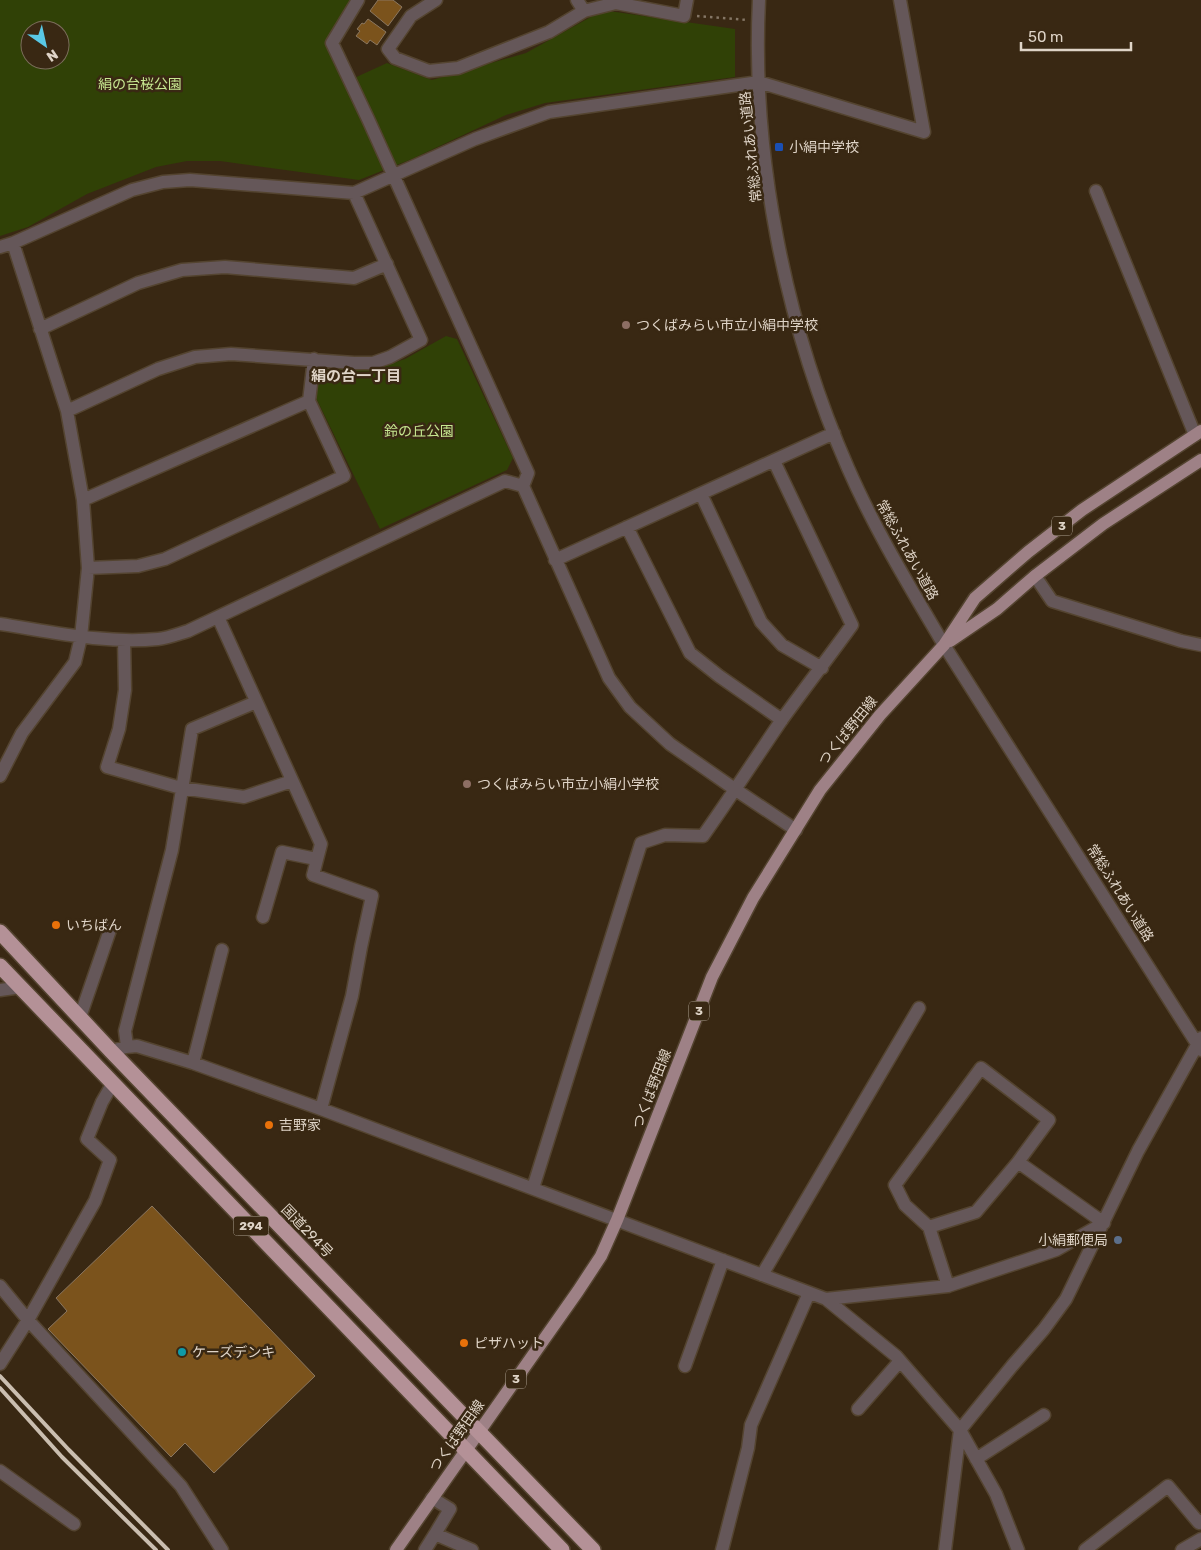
<svg xmlns="http://www.w3.org/2000/svg" width="1201" height="1550" viewBox="0 0 1201 1550" font-family="Rubik,'Noto Sans JP',sans-serif">
<style>
.green{fill:#304106;fill-rule:evenodd}
.building{fill:#7b531c;stroke:#8b7760}
.lines{fill:none;stroke-linecap:round;stroke-linejoin:round}
.minor-casing{stroke:#544430;stroke-width:15}
.major-casing{stroke:#544430;stroke-width:15}
.highway-casing{stroke:#544430;stroke-width:18}
.path{stroke:#847665;stroke-width:2.5;stroke-dasharray:2.5 4;stroke-linecap:butt}
.minor{stroke:#655759;stroke-width:12}
.major{stroke:#9e8186;stroke-width:12}
.highway{stroke:#b49197;stroke-width:15}
.rail{stroke:#cabeb0;stroke-width:4}
.transit-dot{fill:#1a4fb4;stroke:#392813;stroke-width:2}
.education-dot{fill:#8d6e63;stroke:#392813;stroke-width:2}
.food-dot{fill:#e8710a;stroke:#392813;stroke-width:2}
.service-dot{fill:#5c6f8a;stroke:#392813;stroke-width:2}
.culture-dot{fill:#0f9aa8;stroke:#392813;stroke-width:2}
.labels{text-anchor:middle;dominant-baseline:central;stroke-width:5;stroke-linejoin:round;paint-order:stroke}
.shield{fill:#392813;stroke:#ada091;stroke-width:1}
.shield-label{font-size:12px;font-weight:bold;fill:#dfd4c7}
.park-label{font-size:14px;fill:#c6e790;stroke:#392813}
.street-label{font-size:14px;fill:#dfd4c7;stroke:#392813}
.poi-label{font-size:14px;fill:#dfd4c7;stroke:#392813;text-anchor:start}
.neighbourhood-label{font-size:15px;font-weight:bold;fill:#dfd4c7;stroke:#392813}
</style>
<rect width="100%" height="100%" fill="#392813"/>
<path class="green" d="M0,0H354L326,43L352,79L387,63L432,80L526,53L596,14L609,11L735,29V77L545,103L506,115L412,159L359,180L220,161H187L156,167L87,194L28,227L0,236ZM30,30H60V60H30Z
M446,336L457,339L513,458L507,470L380,529L316,398L318,372L326,368L353,370L378,368L405,359Z"/>
<path class="building" d="M378,0H393L402,7L388,26L370,11Z
M368,19L386,32L377,45L370,40L367,44L356,36L360,31L357,29L362,23L364,24Z
M152,1206L315,1376L214,1473L185,1443L171,1457L48,1329L67,1311L56,1298Z"/>
<g class="lines">
<g class="minor-casing">
<path id="minor" d="M358,0L332,43L368,119L528,473L523,486L609,678L630,707L670,744L736,790L796,830
M436,0L411,16L388,49L395,58L429,71L458,68L549,32L584,11L616,3L684,16L687,0
M577,0L584,11
M759,0C751,155 786,327 848,468C875,530 910,587 944,645L1201,1050
M1096,191L1195,435
M0,247L13,243L132,190L163,182L190,180L354,193L475,139L549,112L759,82L924,132L900,0
M40,329L138,283L182,270L225,267L354,278L387,264
M67,411L158,369L195,357L231,354L354,363H373L390,357L421,340L354,193
M701,494L761,622L782,645L822,668
M83,500L309,401
M627,527L690,653L719,676L782,720
M555,560L834,433
M88,568L138,566L165,559L344,476L309,401L314,359
M1035,576L1052,601L1181,641L1201,645
M218,617L321,844L313,875L372,896L361,947L352,996L321,1109
M0,624C52,632 105,644 158,639C168,638 178,634 188,631L505,481L523,486
M124,641L125,690L119,729L107,767L181,788L244,797L292,781
M0,776L22,733L75,662L81,637L88,568L83,500L67,411L13,243
M263,917L282,852L316,859
M0,990L21,987
M80,1017L110,930
M127,1046L125,1031L172,850L192,729L256,702
M111,1051L126,1047L137,1046L193,1063L321,1109L826,1299L896,1356L960,1430L996,1494L1018,1550
M193,1063L222,950
M1018,1162L1104,1223
M533,1188L641,843L665,835L703,836C730,798 755,759 781,721C804,689 829,657 852,625L774,461
M929,1227L976,1212L1018,1162L1049,1120L981,1068L895,1185L905,1205L929,1227L948,1286
M762,1275L919,1008
M0,1286L28,1320L181,1486L222,1550
M826,1299L948,1286L1056,1250L1104,1223
M0,1364L28,1320L95,1201L110,1160L87,1139L102,1102L113,1083
M685,1366L723,1260
M858,1409L900,1361
M976,1459L1044,1415
M0,1471L74,1524
M432,1498L450,1509L435,1534
M425,1550L435,1534L472,1550
M722,1550L748,1448L751,1425L809,1293
M945,1550L960,1430L1012,1366L1044,1329L1066,1299L1138,1151L1201,1038
M1085,1550L1168,1486L1199,1523L1201,1521
M1182,1550L1201,1539"/>
</g>
<g class="major-casing">
<path id="major" d="M950,641L997,609L1035,576L1103,524L1201,460
M396,1550L578,1291L601,1256L617,1220L712,977L753,898L820,790L880,715L944,645L975,598L1028,552L1082,510L1201,431"/>
</g>
<g class="highway-casing">
<path id="highway" d="M0,932L111,1051L593,1550
M0,966L562,1550"/>
</g>
<path class="path" d="M697,16L747,20"/>
<use href="#minor" class="minor"/>
<use href="#major" class="major"/>
<use href="#highway" class="highway"/>
<path class="rail" d="M0,1376L69,1450L168,1550
M0,1388L62,1457L156,1550"/>
</g>
<rect class="transit-dot" x="774" y="142" width="10" height="10" rx="2.5"/>
<g class="education-dot">
<circle cx="626" cy="325" r="5"/>
<circle cx="467" cy="784" r="5"/>
</g>
<g class="food-dot">
<circle cx="56" cy="925" r="5"/>
<circle cx="269" cy="1125" r="5"/>
<circle cx="464" cy="1343" r="5"/>
</g>
<circle class="service-dot" cx="1118" cy="1240" r="5"/>
<circle class="culture-dot" cx="182" cy="1352" r="5"/>
<g class="labels">
<g class="shield">
<rect x="1052" y="516.5" width="20" height="19" rx="4"/>
<rect x="689" y="1001.5" width="20" height="19" rx="4"/>
<rect x="233.5" y="1216.5" width="35" height="19" rx="4"/>
<rect x="506" y="1369.5" width="20" height="19" rx="4"/>
</g>
<g class="shield-label">
<text x="1062" y="526">3</text>
<text x="699" y="1011">3</text>
<text x="251" y="1226">294</text>
<text x="516" y="1379">3</text>
</g>
<g class="park-label">
<text x="140" y="84">絹の台桜公園</text>
<text x="419" y="431">鈴の丘公園</text>
</g>
<g class="street-label">
<text transform="translate(751 147) rotate(-96)">常総ふれあい道路</text>
<text transform="translate(907 550) rotate(61)">常総ふれあい道路</text>
<text transform="translate(848 731) rotate(-51)">つくば野田線</text>
<text transform="translate(1120 893) rotate(58)">常総ふれあい道路</text>
<text transform="translate(652 1089) rotate(-69)">つくば野田線</text>
<text transform="translate(307 1231) rotate(46)">国道294号</text>
<text transform="translate(457 1436) rotate(-55)">つくば野田線</text>
</g>
<g class="poi-label">
<text x="789" y="147">小絹中学校</text>
<text x="636" y="325">つくばみらい市立小絹中学校</text>
<text x="477" y="784">つくばみらい市立小絹小学校</text>
<text x="66" y="925">いちばん</text>
<text x="279" y="1125">吉野家</text>
<text x="1108" y="1240" text-anchor="end">小絹郵便局</text>
<text x="474" y="1343">ピザハット</text>
<text x="192" y="1352">ケーズデンキ</text>
</g>
<g class="neighbourhood-label">
<text x="356" y="376">絹の台一丁目</text>
</g>
</g>
<g transform="translate(45 45) rotate(146)"><circle r="24" fill="#392813" stroke="#7b6d5b"/>
<path d="M0-4L9 19L0 12L-9 19Z" fill="#59c8e5"/>
<text y="-8" font-size="14" font-weight="bold" text-anchor="middle" fill="#dfd4c7">N</text>
</g>
<path d="M1021 42v8h110v-8" fill="none" stroke="#dfd4c7" stroke-width="2.5"/>
<text x="1028" y="42" font-size="15" fill="#dfd4c7" stroke="#392813" stroke-width="4" paint-order="stroke">50 m</text>
</svg>
